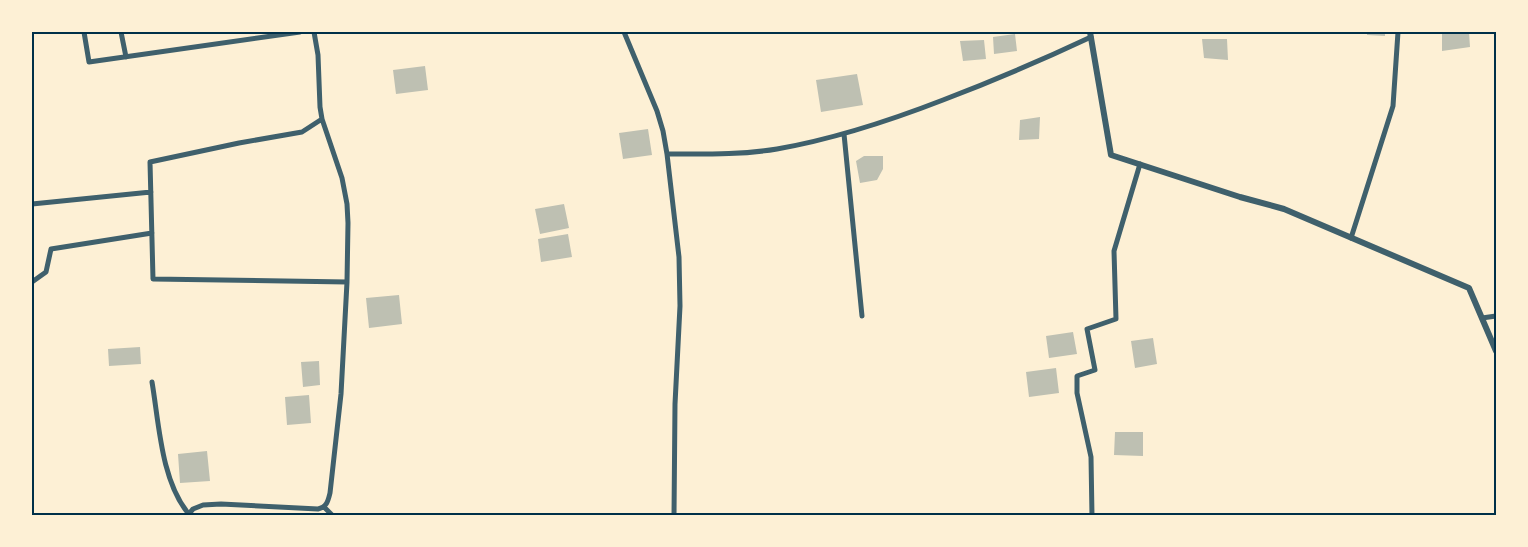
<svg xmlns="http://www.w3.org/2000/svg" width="1528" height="547" viewBox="0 0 1528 547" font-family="'Open Sans',sans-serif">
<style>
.building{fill:#bec0b2}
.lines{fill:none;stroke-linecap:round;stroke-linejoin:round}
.minor{stroke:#3f606c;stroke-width:5}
.tertiary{stroke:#3f606c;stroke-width:6}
.neatline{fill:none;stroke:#003049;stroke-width:2}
</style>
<rect width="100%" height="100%" fill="#fdf0d5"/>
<path class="building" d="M1367,32H1385V36L1367,35Z
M1442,32H1469L1470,47L1442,51Z
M1015,34L1017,51L994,54L993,37Z
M1202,39H1227L1228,60L1204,58Z
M984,40L986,59L963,61L960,41Z
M425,66L428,90L396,94L393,70Z
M857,74L863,105L821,112L816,80Z
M1040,117L1039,139L1019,140L1020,120Z
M648,129L652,155L623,159L619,133Z
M864,156H883V169L877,180L860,183L856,161Z
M564,204L569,228L540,234L535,209Z
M568,234L572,257L541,262L538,239Z
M399,295L402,324L369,328L366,298Z
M1073,332L1077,354L1049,358L1046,336Z
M1153,338L1157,364L1135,368L1131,341Z
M140,347L141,364L109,366L108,349Z
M319,361L320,385L303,387L301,362Z
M1056,368L1059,393L1029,397L1026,372Z
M309,395L311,423L287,425L285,397Z
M1115,432H1143V456L1114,455Z
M207,451L210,481L180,483L178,454Z"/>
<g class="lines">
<path class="minor" d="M84,32L89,62L300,32
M121,32L126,57
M624,32L657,111L663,131L667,154L679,257L680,306L675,404L674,516
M322,119L302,132L239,143L150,162L153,279L347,282
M844,134L862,316
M667,154C703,154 741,155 777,149C834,139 889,121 943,100C993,81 1042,60 1091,37
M32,204L151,192
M1351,238L1393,106L1398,32
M32,282L46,272L51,249L152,233
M1482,318L1496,316
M152,382C159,423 161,480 188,513
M324,507L333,516
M187,516L193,509L203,505L221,504L318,509C327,507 328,501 330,493L341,394L347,282L348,223L347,204L342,178L322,119L320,107L318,55L314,32
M1092,516L1091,457L1077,393V376L1095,370L1087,329L1116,319L1114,251L1140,164"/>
<path class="tertiary" d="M1090,32L1111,155L1240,197L1284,209L1469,288L1496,351"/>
</g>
<rect width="1528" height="547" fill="none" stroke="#fdf0d5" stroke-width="66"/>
<rect x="33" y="33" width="1462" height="481" class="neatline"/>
</svg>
